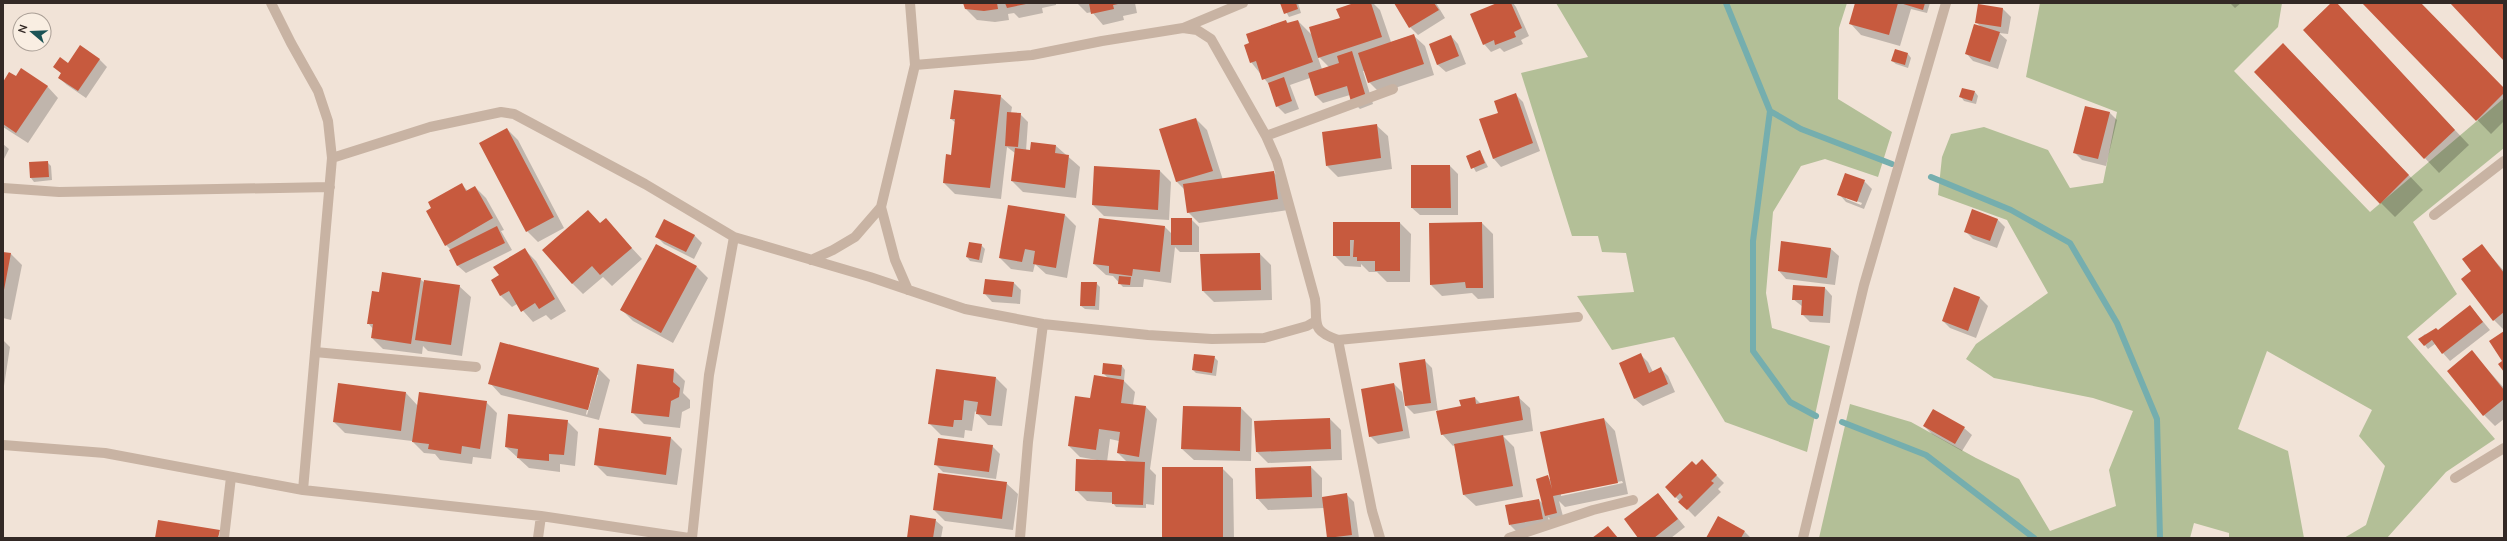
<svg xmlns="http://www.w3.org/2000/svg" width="2507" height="541" viewBox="0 0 2507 541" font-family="'Nunito Sans',sans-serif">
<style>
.green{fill:#b3bf97}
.shadow{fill:#0003;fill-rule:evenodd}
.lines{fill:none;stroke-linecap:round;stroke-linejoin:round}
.stream{stroke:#75aeae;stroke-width:6}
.building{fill:#c75a3e}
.minor{stroke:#c8b3a3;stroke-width:10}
</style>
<rect width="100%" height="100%" fill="#f1e3d7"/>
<path class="green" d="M1556,3H1847L1839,28L1838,99L1892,132L1878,177L1825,159L1801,166L1773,212L1766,293L1772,328L1830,346L1807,452L1725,422L1674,337L1612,350L1577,296L1634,292L1626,253L1602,252L1598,236H1572L1521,73L1588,57Z
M2040,3H2282L2278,27L2234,71L2370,212L2504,98V148L2413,222L2457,294L2407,337L2495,439L2446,472L2387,538H2344L2366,525L2385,466L2359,436L2372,410L2267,351L2238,429L2288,451L2304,538H2229V533L2194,523L2190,538H1819L1850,404L1911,422L1976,458L2019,479L2050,531L2116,506L2109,470L2133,411L2093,398L1994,378L1966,359L1976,344L2048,293L2007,220L1938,195L1942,157L1951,134L1984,127L2048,150L2070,188L2103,183L2117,112L2026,77Z"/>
<path class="shadow" d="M964,3H1056V5L1042,8L1043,13L1019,18L1014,13L1008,14L1009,20L995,22L977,20L966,9Z
M1077,3H1135L1137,13L1123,16L1124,20L1103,25L1092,12L1087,13Z
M1281,3H1298L1301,13L1289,17Z
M1357,3H1373L1380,10L1391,42L1413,35L1425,46L1434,75L1380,93L1369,82L1365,71H1363L1373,104L1360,109L1352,101L1350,95L1323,103L1316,96L1310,78L1290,85L1299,109L1285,114L1277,106L1271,87L1251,62L1286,21L1289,24L1298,21L1312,35L1341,18ZM1317,55L1329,67L1322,69Z
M1395,3H1436L1445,18L1418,35L1410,27Z
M1499,3H1513L1516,7L1529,36L1521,40L1523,44L1504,52L1500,48L1491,52L1484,44Z
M1856,3H1930L1927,13L1911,9L1900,46L1861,35L1850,23Z
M2230,3H2241L2235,8Z
M2332,3H2335L2348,16L2469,145L2439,173L2304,30Z
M2363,3H2420L2504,89V121L2491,134Z
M1979,6L2003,9L2011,17L2008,34L1999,33L2007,40L1998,69L1973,61L1966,53L1981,27L1977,23Z
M1451,36L1458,44L1466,64L1446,72L1438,65L1430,45Z
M1908,54L1911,58L1908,68L1896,64L1892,61Z
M99,59L107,67L86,98L67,85L59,78L62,74L54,67Z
M2298,59L2423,190L2395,217L2381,203Z
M16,78L47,86L58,98L28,143L3,127V83Z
M1963,89L1975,92L1978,96L1976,104L1964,101L1961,97Z
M1515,94L1523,102L1540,151L1501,167L1494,159L1481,120L1499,114Z
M1000,96L1012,107L1011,113L1020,114L1028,122L1026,151L1056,146L1080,167L1076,198L1023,192L1012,181L1015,153L1007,147L1001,199L955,194L944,183L952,156L956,123L951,119Z
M2109,112L2117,120L2106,166L2082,160L2074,152Z
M1196,119L1207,130L1223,180L1273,172L1285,183L1288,210L1199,223L1188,212L1184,189L1177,182L1161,130Z
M1376,125L1388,136L1392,169L1338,177L1327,166Z
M507,129L518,140L564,228L538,242L527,231Z
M3,144L9,149L3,161Z
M1480,151L1488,167L1476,172L1467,156Z
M47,162L51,166L52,180L34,182L31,178Z
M1412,166H1450L1458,174V215H1420L1412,208Z
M1095,167L1160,171L1171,182L1169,220L1104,216L1093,205Z
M1864,181L1872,189L1864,209L1846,202L1839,194ZM1846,197L1862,203L1861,205L1846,199Z
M461,184L468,191L475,187L486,198L504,230L501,231L512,250L466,273L458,266L451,250L446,245Z
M1065,215L1076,226L1067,278L1046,274L1035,264L1033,272L1011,269L1000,258Z
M605,219L642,259L612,286L603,277L583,294L572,283L600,224Z
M1191,219L1199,227V252H1180L1175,247L1171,283L1144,279L1143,287H1123L1113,276L1106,275L1094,264L1100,220L1165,227L1172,234Z
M1997,219L2005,227L1997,248L1973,239L1965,231Z
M1334,223H1400L1411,234L1410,282H1387L1377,272H1369L1361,264V267L1345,266L1334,255Z
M1482,223L1493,234L1494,298L1478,299L1472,293L1442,296L1431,285Z
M694,235L702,243L694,259L664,244L656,236Z
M1782,243L1831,249L1839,256L1835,285L1786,279L1779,271Z
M981,245L985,249L982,263L970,261L967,257Z
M2481,245L2504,271V330L2494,320L2473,271Z
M525,250L536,261L566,311L551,320L546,315L533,322L517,304L512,307L501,296L492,280L500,276Z
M3,253L11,254L22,265L11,320L3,318Z
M1260,254L1271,265L1272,300L1214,302L1203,291Z
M697,267L708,278L673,343L633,321L622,310Z
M420,279L425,283L459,286L471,297L462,356L428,351L423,346L422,354L383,349L372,338L373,329L368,323L379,293Z
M1014,283L1021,290L1020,304L992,302L985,294Z
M1096,283L1100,287L1099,310L1085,309L1081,306Z
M1825,288L1832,296L1830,323L1810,322L1802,314L1803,307L1793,299Z
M1955,289L1980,298L1988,306L1976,338L1950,328L1943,321Z
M2470,306L2490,330L2450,361L2435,344L2428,349L2420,339L2425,334L2431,341L2438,331Z
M3,340L10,347L4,386H3Z
M2472,352L2504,388V419L2495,426L2484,415Z
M1641,355L1648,362L1653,372L1661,369L1668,376L1675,392L1643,406L1635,399L1620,363Z
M1214,357L1218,361L1216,376L1196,373L1193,370Z
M1424,360L1432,368L1438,412L1462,407L1475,398L1481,404L1518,397L1530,408L1533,431L1503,436L1514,447L1523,497L1476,506L1464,495L1455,445L1453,446L1442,434L1437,410L1414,414L1406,406L1400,364Z
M1122,366L1125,370L1124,381L1135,392L1133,405L1146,407L1157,419L1150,469L1156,475L1154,505L1146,504V508L1116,507L1113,503L1087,501L1076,490L1097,460L1080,457L1069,446L1091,399L1108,378L1103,373ZM1110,439L1119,441L1118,453L1127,462H1107Z
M598,368L610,380L599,420L501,395L490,383ZM596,375H598L587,415L586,414Z
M674,370L685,381L683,393L690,400V408L682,412L680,428L644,424L632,412Z
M996,378L1007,389L1002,426L988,425L975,411L972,431L965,430L964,438L941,435L929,423Z
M1394,384L1402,392L1410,438L1378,444L1370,436Z
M406,393L418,406L486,402L497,413L491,459L473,457L472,464L440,460L435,454L424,453L412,441L345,433L334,422Z
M1184,407L1241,408L1252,419L1251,461L1194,460L1182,449Z
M1330,419L1341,430L1342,460L1268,463L1257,452Z
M1604,419L1615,431L1628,494L1565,507L1559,501L1564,520L1554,523L1548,517L1550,526L1517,532L1510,525L1539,500L1544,505L1547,477L1551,480ZM1622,481L1623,483L1561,496V494Z
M567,421L578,432L575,466L560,464V472L529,468L506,447Z
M1924,426L1964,428L1972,435L1962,451L1932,434Z
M671,438L682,449L677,485L607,476L596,465Z
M992,446L1000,454L996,479L943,472L935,464Z
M1702,461L1724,483L1718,489L1721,492L1695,517L1666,487Z
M1311,467L1322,478V498L1346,494L1354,502L1359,538H1329L1324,508L1268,510L1257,498Z
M1222,468L1233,479L1234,538H1163Z
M1006,483L1018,494L1013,530L945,521L934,510Z
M1658,494L1685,527L1671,538H1640Z
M935,520L943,527L941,538H908Z
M1745,532L1751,538H1707Z"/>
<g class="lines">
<path class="stream" d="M1726,3L1770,111L1801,129L1892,164
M1770,111L1753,241V351L1790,402L1816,416
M1931,177L2011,210L2070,243L2117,323L2157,419L2160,538
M1842,422L1926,455L2034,538"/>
</g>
<path class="building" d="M963,3H997L998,9L984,11L965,9Z
M1005,3H1026V4L1007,8Z
M1089,3H1118V4L1113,5L1114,9L1091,14Z
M1280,3H1296L1298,9L1284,14Z
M1354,3H1371L1382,37L1318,58L1309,27L1340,18L1336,9Z
M1394,3H1434L1439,10L1409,28Z
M1497,3H1511L1522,28L1514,32L1516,37L1495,45L1494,40L1483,45L1470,14Z
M1855,3H1898L1889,35L1849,24Z
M1900,3H1925L1923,10Z
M2331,3H2337L2455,130L2424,159L2303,30Z
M2362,3H2421L2504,88V93L2476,121Z
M2450,3H2504V61Z
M1978,4L2003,8L2001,27L1975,23Z
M1286,20L1287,23L1298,20L1313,62L1262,80L1256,61L1250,63L1244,45L1249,43L1246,34Z
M1974,24L2000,32L1990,62L1965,54Z
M1414,34L1424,64L1368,83L1358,53Z
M1451,35L1459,56L1437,65L1429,44Z
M2283,43L2409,175L2380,204L2254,72Z
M80,45L100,59L78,91L58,78L61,73L53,67L60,57L68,63Z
M1895,49L1908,53L1905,65L1891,61Z
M1352,51L1366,97L1351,102L1347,86L1315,96L1308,73L1339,63L1337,56Z
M21,68L48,86L16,133L3,124V82L9,72L16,76Z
M1284,77L1292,101L1276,107L1268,83Z
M1962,88L1975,91L1972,101L1959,97Z
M954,90L1001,95L990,188L943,183L946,154L951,155L955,119H950Z
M1516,93L1533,143L1493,159L1479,119L1498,113L1494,101Z
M2085,106L2110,112L2098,159L2073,153Z
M1007,112L1021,113L1018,147L1005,146Z
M1196,118L1213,171L1176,182L1159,129Z
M1377,124L1381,158L1326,166L1322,132Z
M507,128L554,217L526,232L479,143Z
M1031,142L1056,145L1055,153L1069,155L1065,188L1011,181L1015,148L1030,150Z
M1480,150L1485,163L1471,169L1466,156Z
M48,161L49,177L30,178L29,162Z
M1411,165H1450L1451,208H1411Z
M1094,166L1160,170L1158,210L1092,205Z
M1274,171L1278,199L1187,213L1183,184Z
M1845,173L1865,180L1857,202L1837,195Z
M462,183L466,191L475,186L493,218L445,246L426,211L431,208L428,202Z
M1008,205L1065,214L1056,268L1033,264L1035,251L1025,249L1022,262L999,258Z
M1972,209L1998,219L1990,241L1964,232Z
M588,210L600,223L606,218L632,248L600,275L592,266L572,284L542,250Z
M1099,218L1165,226L1160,272L1133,269L1132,276L1109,273V266L1093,264Z
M1171,218H1192V245H1171Z
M664,219L695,235L686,252L655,237Z
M1333,222H1400V271H1375V261H1357V257H1353L1354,240H1350V256H1333Z
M1482,222L1483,288H1466L1465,282L1430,285L1429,223Z
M497,226L505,243L457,266L449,250Z
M1781,241L1831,248L1827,278L1778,271Z
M969,242L982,244L979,260L966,257Z
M656,244L697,266L661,333L620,310Z
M2482,244L2504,273V312L2493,321L2461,279L2471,271L2462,259Z
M525,248L555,299L539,309L535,303L521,312L509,291L500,296L491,280L499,275L493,267Z
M3,252L11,253L4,290H3Z
M1260,253L1261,290L1202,291L1200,254Z
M382,272L421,278L411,344L371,338L373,324H367L372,291L379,292Z
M1119,276L1131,277L1130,285L1118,284Z
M985,279L1014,282L1012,297L983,294Z
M424,280L460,285L451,345L415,340Z
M1081,282H1097L1095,306H1080Z
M1793,285L1825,287L1823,316L1801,315L1802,300H1792Z
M1954,287L1980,297L1968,331L1942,321Z
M2470,305L2483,322L2442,354L2432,340L2424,346L2418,339L2436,328L2438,330Z
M2504,331V372L2498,364L2502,361L2489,341Z
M500,342L599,368L588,410L488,384Z
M2472,350L2504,390V399L2483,416L2447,371Z
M1641,353L1649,373L1661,367L1668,384L1634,399L1619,363Z
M1194,354L1215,356L1212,373L1192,370Z
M1425,359L1431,403L1405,406L1399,363Z
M1103,363L1122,365L1121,376L1102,374Z
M637,364L674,369L673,382L680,388L679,397L671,401L669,417L631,413Z
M936,369L996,377L991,416L976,414L978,402L964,400L962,420H954L953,427L928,424Z
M1094,375L1124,380L1121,403L1146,406L1139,457L1117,453L1120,432L1099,429L1096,450L1068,446L1075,396L1090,398Z
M338,383L406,392L401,431L333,422Z
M1394,383L1403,431L1369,437L1361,389Z
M419,392L487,401L480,449L462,446L461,454L428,449L429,444L412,442Z
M1519,396L1523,420L1441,435L1436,411L1461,406L1459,400L1475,397L1476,404Z
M1183,406L1241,407L1240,451L1181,449Z
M1933,409L1965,427L1955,444L1923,426Z
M508,414L568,420L564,455L549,454V461L517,458L518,449L505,447Z
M1330,418L1331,449L1256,452L1254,421Z
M1604,418L1618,483L1553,496L1557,513L1545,516L1536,479L1548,475L1552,489L1540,432Z
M599,428L671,437L666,475L594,465Z
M1503,435L1513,486L1463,495L1454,444Z
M938,438L993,445L989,472L934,465Z
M1076,459L1145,462L1143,505L1112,504V492L1075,491Z
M1702,459L1717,475L1711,481L1714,483L1687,510L1678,502L1683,497L1680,493L1675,498L1665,487L1692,461L1696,465Z
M1311,466L1312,497L1256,499L1255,468Z
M1162,467H1223V538H1162Z
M938,473L1007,482L1002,519L933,510Z
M1347,493L1352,535L1327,538L1322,497Z
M1658,493L1678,519L1654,538H1638L1624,519Z
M1539,499L1543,519L1509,525L1505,505Z
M910,515L936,519L933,538H907Z
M1718,516L1745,531L1741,538H1706Z
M158,520L220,530L218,538H155Z
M1608,526L1618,538H1592Z"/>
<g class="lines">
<path class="minor" d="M271,3L291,43L318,91L328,121L332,158L303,490
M1183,28L1243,3
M915,65L1032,55L1102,41L1183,28L1197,30L1211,39L1266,136L1277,161L1315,299C1318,324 1310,330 1338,340L1578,317
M1266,136L1393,89
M332,158L430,127L501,112L514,114L645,184L734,237L870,277L965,309L1043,324L1148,335L1212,339L1264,338L1307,326L1314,322
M3,188L59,192L330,187
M881,207L895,260L908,290
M2434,215L2504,161
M811,260L833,250L855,237L881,207L915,65L910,3
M1338,340L1372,511L1380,538
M315,352L476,367
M3,445L105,453L303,490L541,516L689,538
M2455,478L2504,448
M224,538L231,477
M538,538L541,516
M692,538L709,375L734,237
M1020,538L1028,442L1043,324
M1509,538L1593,510L1633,500
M1803,538L1864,285L1946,3"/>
</g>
<rect width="2507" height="541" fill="none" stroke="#332925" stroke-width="8"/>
<g transform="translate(32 32) rotate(289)"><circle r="19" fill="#f9eee2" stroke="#aa9f96"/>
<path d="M0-3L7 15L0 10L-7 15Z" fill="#1b5355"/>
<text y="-6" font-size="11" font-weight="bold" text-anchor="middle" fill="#332925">N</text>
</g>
</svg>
